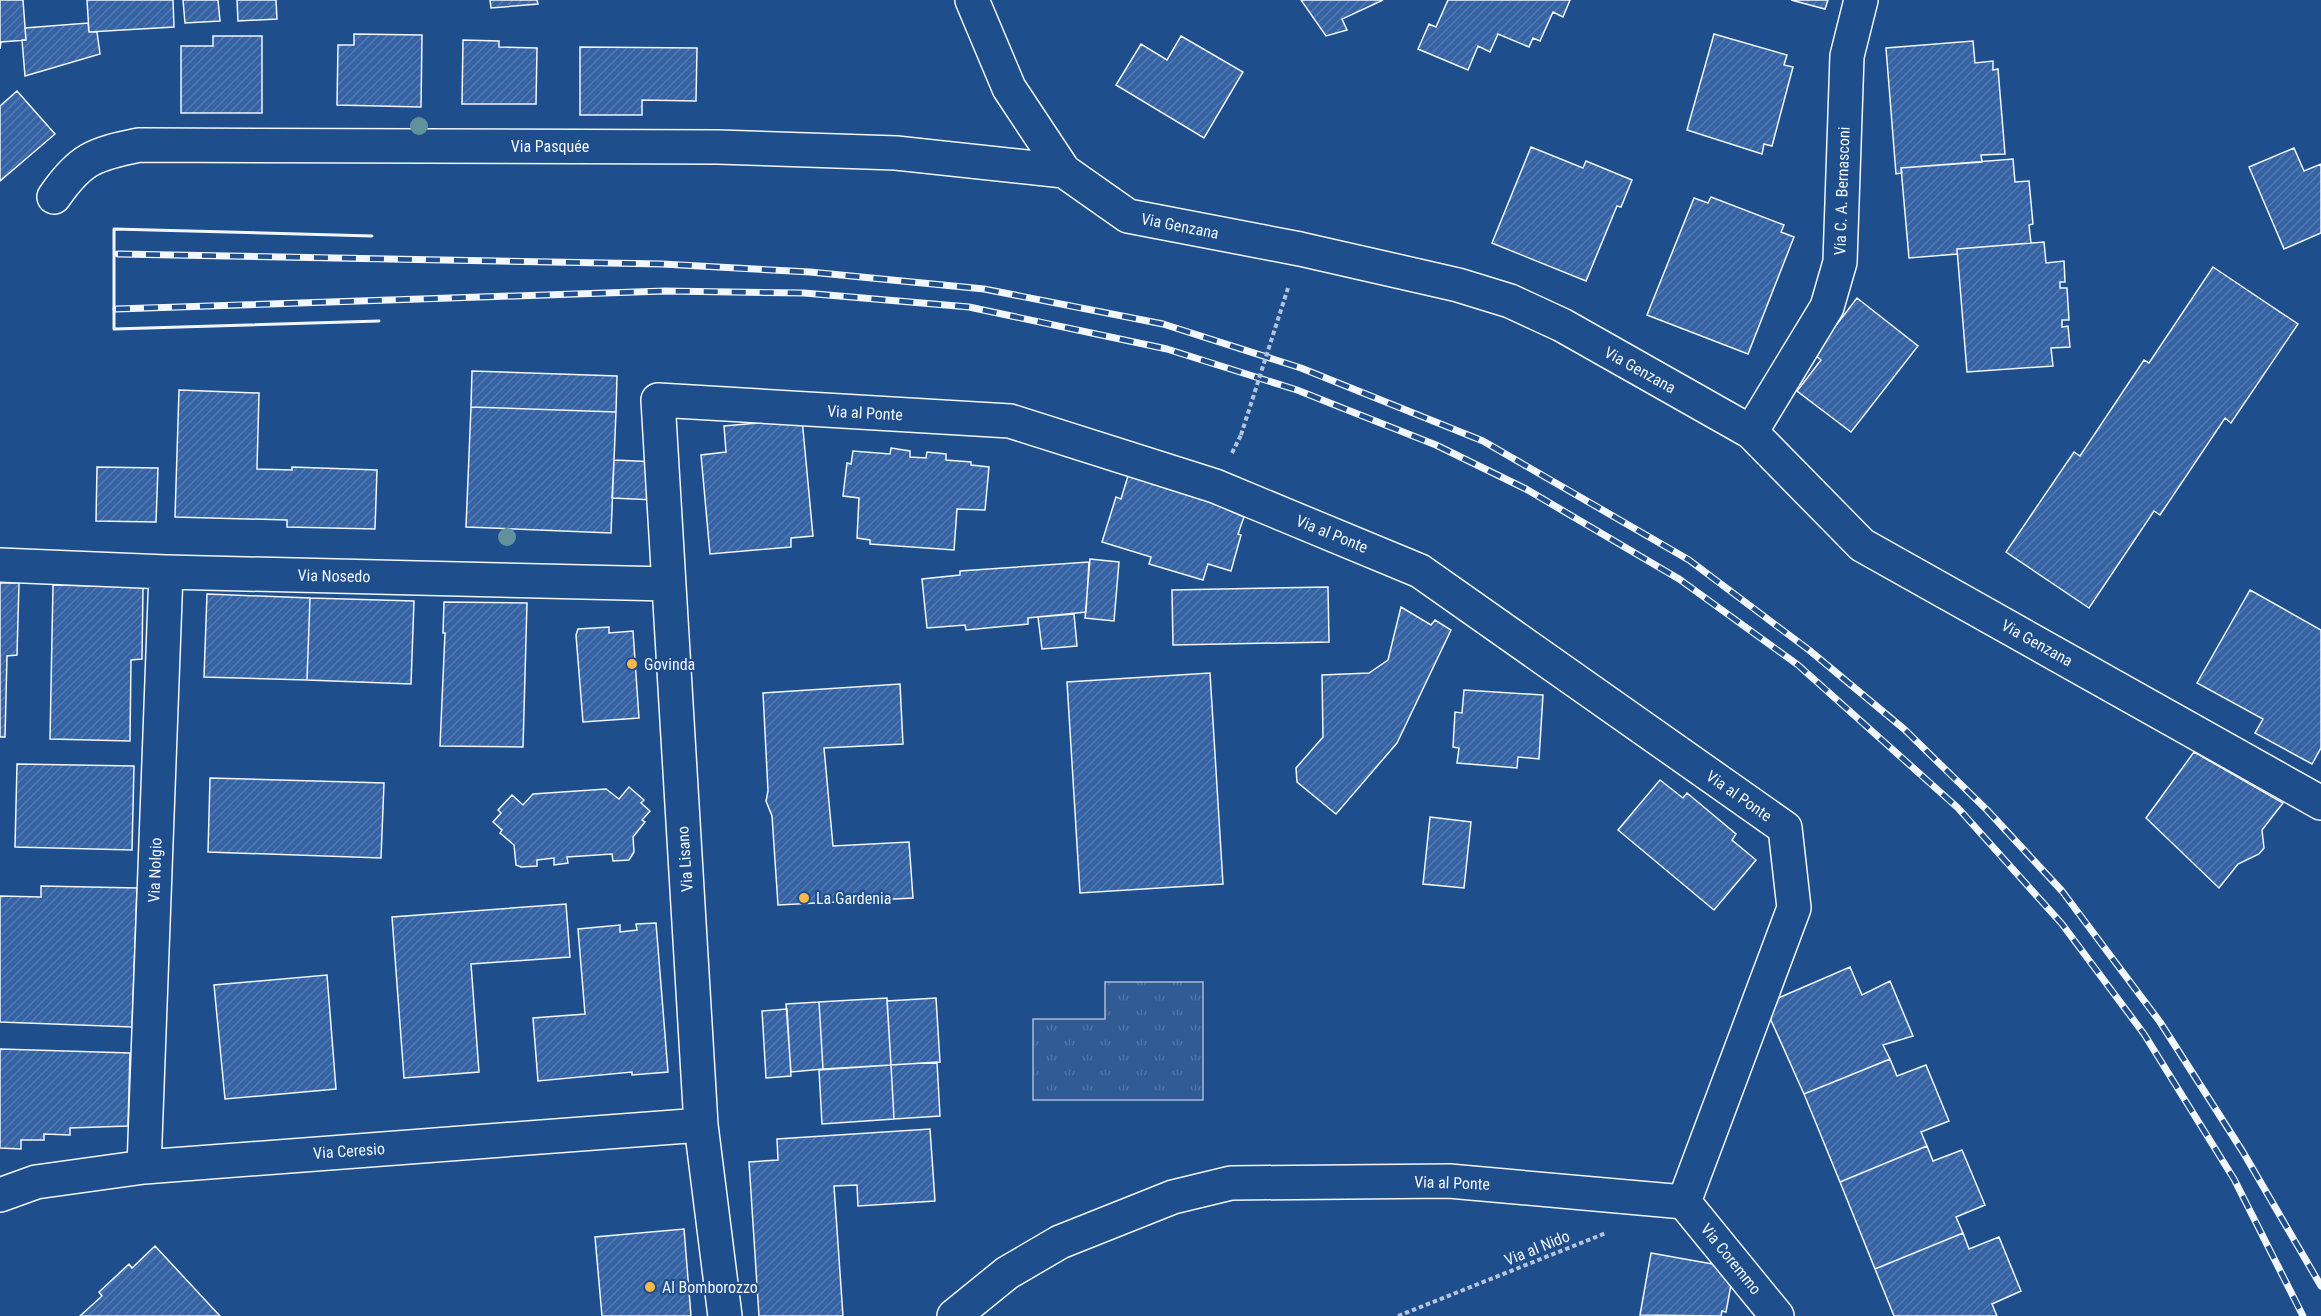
<svg xmlns="http://www.w3.org/2000/svg" width="2321" height="1316" viewBox="0 0 2321 1316" font-family="'Roboto Condensed',sans-serif">
<style>
.grass{fill:url(#grass-tufts);stroke:#a8bbd7;stroke-width:1.5}
.building{fill:url(#building-hatch);stroke:#f2f6ff;stroke-width:1.5}
.lines{fill:none;stroke-linecap:round;stroke-linejoin:round}
.street-casing{stroke:#f2f6ff;stroke-width:36}
.path{stroke:#b3c4dc;stroke-width:4;stroke-dasharray:4.5 3;stroke-linecap:butt}
.street{stroke:#1f4e8c;stroke-width:33}
.rail-casing{stroke:#f2f6ff;stroke-width:7}
.rail{stroke:#1f4e8c;stroke-width:4.5;stroke-dasharray:14;stroke-linecap:butt}
.path-bridge{stroke:#b3c4dc;stroke-width:4;stroke-dasharray:4.5 3;stroke-linecap:butt}
.wall{stroke:#f2f6ff;stroke-width:3}
.tree{fill:#61919a}
.poi-dot{fill:#ffb74d;stroke:#1f4e8c;stroke-width:2}
.labels{text-anchor:middle;dominant-baseline:central;stroke-width:4.5;stroke-linejoin:round;paint-order:stroke}
.street-label{font-size:16px;fill:#f2f6ff;stroke:#1f4e8c}
.poi-label{font-size:16px;fill:#f2f6ff;stroke:#1f4e8c;text-anchor:start}
</style>
<defs>
<pattern id="grass-tufts" width="24" height="20" patternUnits="userSpaceOnUse" patternTransform="scale(1.5)"><rect width="24" height="20" fill="#305b95"/><path d="M3 7l-1-3M5 7V3M7 7l1-3M15 17l-1-3M17 17v-4M19 17l1-3" fill="none" stroke="#4e73a5"/></pattern>
<pattern id="building-hatch" width="6" height="6" patternUnits="userSpaceOnUse" patternTransform="scale(1.5)"><rect width="6" height="6" fill="#3563a3"/><path d="M-1 1l2-2M0 6l6-6M5 7l2-2" fill="none" stroke="#537ab1"/></pattern>
</defs>
<rect width="100%" height="100%" fill="#1f4e8c"/>
<path class="grass" d="M1105,982H1203V1100H1033V1019H1105Z"/>
<path class="building" d="M0,0H23L26,40L1,42L0,49Z
M87,0H173L174,27L89,32Z
M183,0H218L220,21L185,23Z
M237,0H276L277,19L238,21Z
M490,0H537L538,4L491,8Z
M1301,0H1383L1342,19L1347,30L1326,36Z
M1448,0H1570L1563,17L1553,12L1540,41L1533,38L1529,47L1498,34L1490,52L1478,46L1468,70L1418,49L1429,24L1436,27Z
M1791,0H1828L1825,9Z
M88,23L89,32H97L100,54L25,76L22,40H26L25,28Z
M354,34L422,35L421,107L337,105L338,45H354Z
M1714,34L1787,55L1784,65L1793,67L1772,146L1764,144L1762,154L1687,130Z
M213,36H262V113H181V46H213Z
M1181,36L1243,72L1204,138L1116,85L1141,44L1167,60Z
M463,40L499,41V47L537,48L536,104H462Z
M1973,41L1975,63L1993,61V70L1998,69L2005,154L1981,155L1982,162L1901,168L1902,173L1896,174L1886,48Z
M580,47L697,48L696,101L642,100V115H580Z
M17,91L55,134L0,181V106Z
M1531,147L1583,168L1586,161L1632,180L1621,207L1617,206L1586,281L1492,243Z
M2294,148L2304,171L2321,164V233L2284,249L2249,167Z
M2013,159L2015,182L2029,181L2033,224L2029,225L2031,243L1957,249V254L1909,258L1901,168Z
M1711,197L1784,225L1781,232L1794,237L1748,354L1647,315L1694,198L1708,203Z
M2044,242L2046,263L2064,261L2065,282H2060V288H2067L2069,320H2062V327L2068,326L2070,347L2051,348L2053,366L1967,372L1957,249Z
M2213,267L2298,324L2231,423L2225,418L2160,515L2154,511L2089,608L2006,552L2074,452L2080,456L2144,360L2149,363Z
M1857,298L1918,346L1851,432L1797,391L1821,360L1814,354Z
M472,371L617,376L616,412L471,407Z
M179,390L259,393L257,469L292,470V467L377,470L375,529L287,527V520L175,517Z
M471,407L616,412L611,533L466,527Z
M802,419L813,536L791,538V547L710,554L701,455L726,452L724,426Z
M891,448L910,451V457L926,458L927,452L946,454V460L971,462V465L989,467L985,510L957,509L954,550L870,544V540L857,538L859,498L843,496L847,463L851,464L853,451L890,454Z
M614,460L657,462L655,500L612,498Z
M97,467L158,468L156,522L96,521Z
M1128,476L1213,503L1244,517L1238,534L1241,535L1231,571L1208,564L1203,580L1149,564L1151,557L1102,542L1116,497L1121,499Z
M1090,559L1119,562L1114,621L1085,618Z
M1089,562L1086,612L1028,618V624L966,630L965,625L927,628L922,579L960,575V571Z
M0,583H19L17,655L7,656L5,737H0Z
M53,585L143,587L142,659L131,660L130,741L50,739Z
M1328,587L1329,642L1173,645L1172,590Z
M2250,590L2321,630V748L2312,764L2255,733L2263,719L2197,683Z
M207,594L310,598L307,680L204,677Z
M310,598L414,601L411,684L307,680Z
M444,602L527,603L523,747L440,746L445,633H443Z
M1401,607L1431,625L1435,620L1451,630L1397,743L1336,814L1297,782L1296,768L1323,737L1322,675L1369,673L1388,660Z
M1074,614L1077,646L1042,649L1038,617Z
M609,627V633L633,631L639,718L583,722L576,635L578,629Z
M1210,673L1223,884L1080,893L1067,682Z
M900,684L903,744L824,748L833,846L909,842L913,898L778,905L772,816L766,801L768,791L763,693Z
M1464,690L1543,695L1539,759L1518,757L1517,768L1457,763L1459,748L1453,747L1455,712L1462,713Z
M2194,752L2283,803L2262,830L2264,848L2259,854L2238,864L2219,888L2146,818Z
M17,764L134,766L132,850L15,847Z
M210,778L384,783L381,858L208,852Z
M1660,780L1683,798L1687,793L1736,834L1732,840L1756,860L1714,910L1618,830Z
M629,787L644,800L641,803L650,811L642,820L645,822L633,837L634,852L629,860L613,861L612,854L567,857L568,863L554,865V858L537,860V866L521,867L516,865L514,845L500,833L502,830L493,822L501,813L498,810L512,795L523,805L533,794L606,789L619,799Z
M1430,817L1471,822L1464,888L1423,884Z
M41,886L137,888L132,1027L0,1022V896L41,897Z
M566,904L570,957L471,964L479,1072L404,1078L392,917Z
M656,923L668,1072L632,1075V1072L538,1081L533,1018L585,1014L578,929L620,925V932L637,930L636,924Z
M1850,967L1862,995L1890,981L1913,1036L1883,1045L1890,1059L1804,1094L1766,1009L1769,1002Z
M327,975L336,1089L225,1099L214,985Z
M887,998L891,1065L823,1069L819,1002Z
M936,998L940,1062L891,1065L887,1001Z
M819,1002L823,1069L791,1072L786,1004Z
M787,1009L791,1076L766,1078L762,1011Z
M0,1049L130,1053L128,1126L70,1128V1135L44,1134V1140H21V1149L0,1148Z
M1890,1059L1897,1076L1926,1065L1949,1121L1921,1132L1927,1146L1840,1182L1804,1094Z
M937,1062L940,1116L894,1119L891,1065Z
M891,1065L894,1119L822,1124L819,1070Z
M930,1129L935,1201L858,1206L857,1185L834,1186L843,1316H759L749,1162L778,1160L777,1139Z
M1927,1146L1933,1161L1962,1150L1985,1205L1956,1217L1963,1233L1875,1269L1840,1182Z
M684,1229L691,1316H602L595,1237Z
M1963,1233L1969,1249L1999,1237L2021,1291L1992,1304L1997,1316H1894L1875,1269Z
M155,1246L220,1316H80L102,1296L99,1292L129,1264L132,1268Z
M1651,1253L1729,1267L1733,1274L1726,1312L1722,1311L1721,1316L1640,1315Z"/>
<g class="lines">
<g class="street-casing">
<path id="street" d="M972,0L1009,88L1064,171L1128,216L1300,249L1458,285L1510,301L1562,325L1751,432L1862,545L2321,803
M54,197C80,159 94,154 139,145L718,147L896,153L1064,171
M1751,432L1827,307L1840,262L1847,56L1861,0
M0,565L166,572L668,584
M144,1167L166,572
M0,1195L36,1182L144,1167L701,1125
M1684,1202L1777,1316
M725,1316L701,1125L658,400L1010,421L1215,486L1420,571L1785,828L1794,908L1684,1202L1449,1181L1231,1183L1173,1197L1060,1242L1007,1273L954,1316"/>
</g>
<path class="path" d="M1232,453L1241,435
M1398,1316L1606,1233"/>
<use href="#street" class="street"/>
<g class="rail-casing">
<path id="rail" d="M118,254L662,264L810,272L984,289L1163,324L1301,368L1483,441L1689,560L1809,650L1904,729L1987,810L2062,891L2160,1022L2243,1152L2321,1286
M116,309L665,291L804,293L969,307L1167,349L1297,390L1436,445L1526,489L1679,579L1798,665L1958,808L2062,924L2144,1034L2234,1179L2303,1316"/>
</g>
<use href="#rail" class="rail"/>
<path class="path-bridge" d="M1241,435L1288,288"/>
<path class="wall" d="M372,236L114,229V329L379,321"/>
</g>
<g class="tree">
<circle cx="419" cy="126" r="9"/>
<circle cx="507" cy="537" r="9"/>
</g>
<g class="poi-dot">
<circle cx="632" cy="664" r="6"/>
<circle cx="804" cy="898" r="6"/>
<circle cx="650" cy="1287" r="6"/>
</g>
<g class="labels">
<g class="street-label">
<text x="550" y="146">Via Pasquée</text>
<text transform="translate(1842 191) rotate(-88)">Via C. A. Bernasconi</text>
<text transform="translate(1180 226) rotate(11)">Via Genzana</text>
<text transform="translate(1640 370) rotate(29)">Via Genzana</text>
<text transform="translate(865 413) rotate(3)">Via al Ponte</text>
<text transform="translate(1332 534) rotate(22)">Via al Ponte</text>
<text transform="translate(334 576) rotate(1)">Via Nosedo</text>
<text transform="translate(2037 643) rotate(29)">Via Genzana</text>
<text transform="translate(1739 796) rotate(35)">Via al Ponte</text>
<text transform="translate(685 859) rotate(-94)">Via Lisano</text>
<text transform="translate(155 870) rotate(-88)">Via Nolgio</text>
<text transform="translate(349 1151) rotate(-4)">Via Ceresio</text>
<text transform="translate(1452 1183) rotate(2)">Via al Ponte</text>
<text transform="translate(1537 1248) rotate(-22)">Via al Nido</text>
<text transform="translate(1731 1259) rotate(51)">Via Coremmo</text>
</g>
<g class="poi-label">
<text x="644" y="664">Govinda</text>
<text x="816" y="898">La Gardenia</text>
<text x="662" y="1287">Al Bomborozzo</text>
</g>
</g>
</svg>
